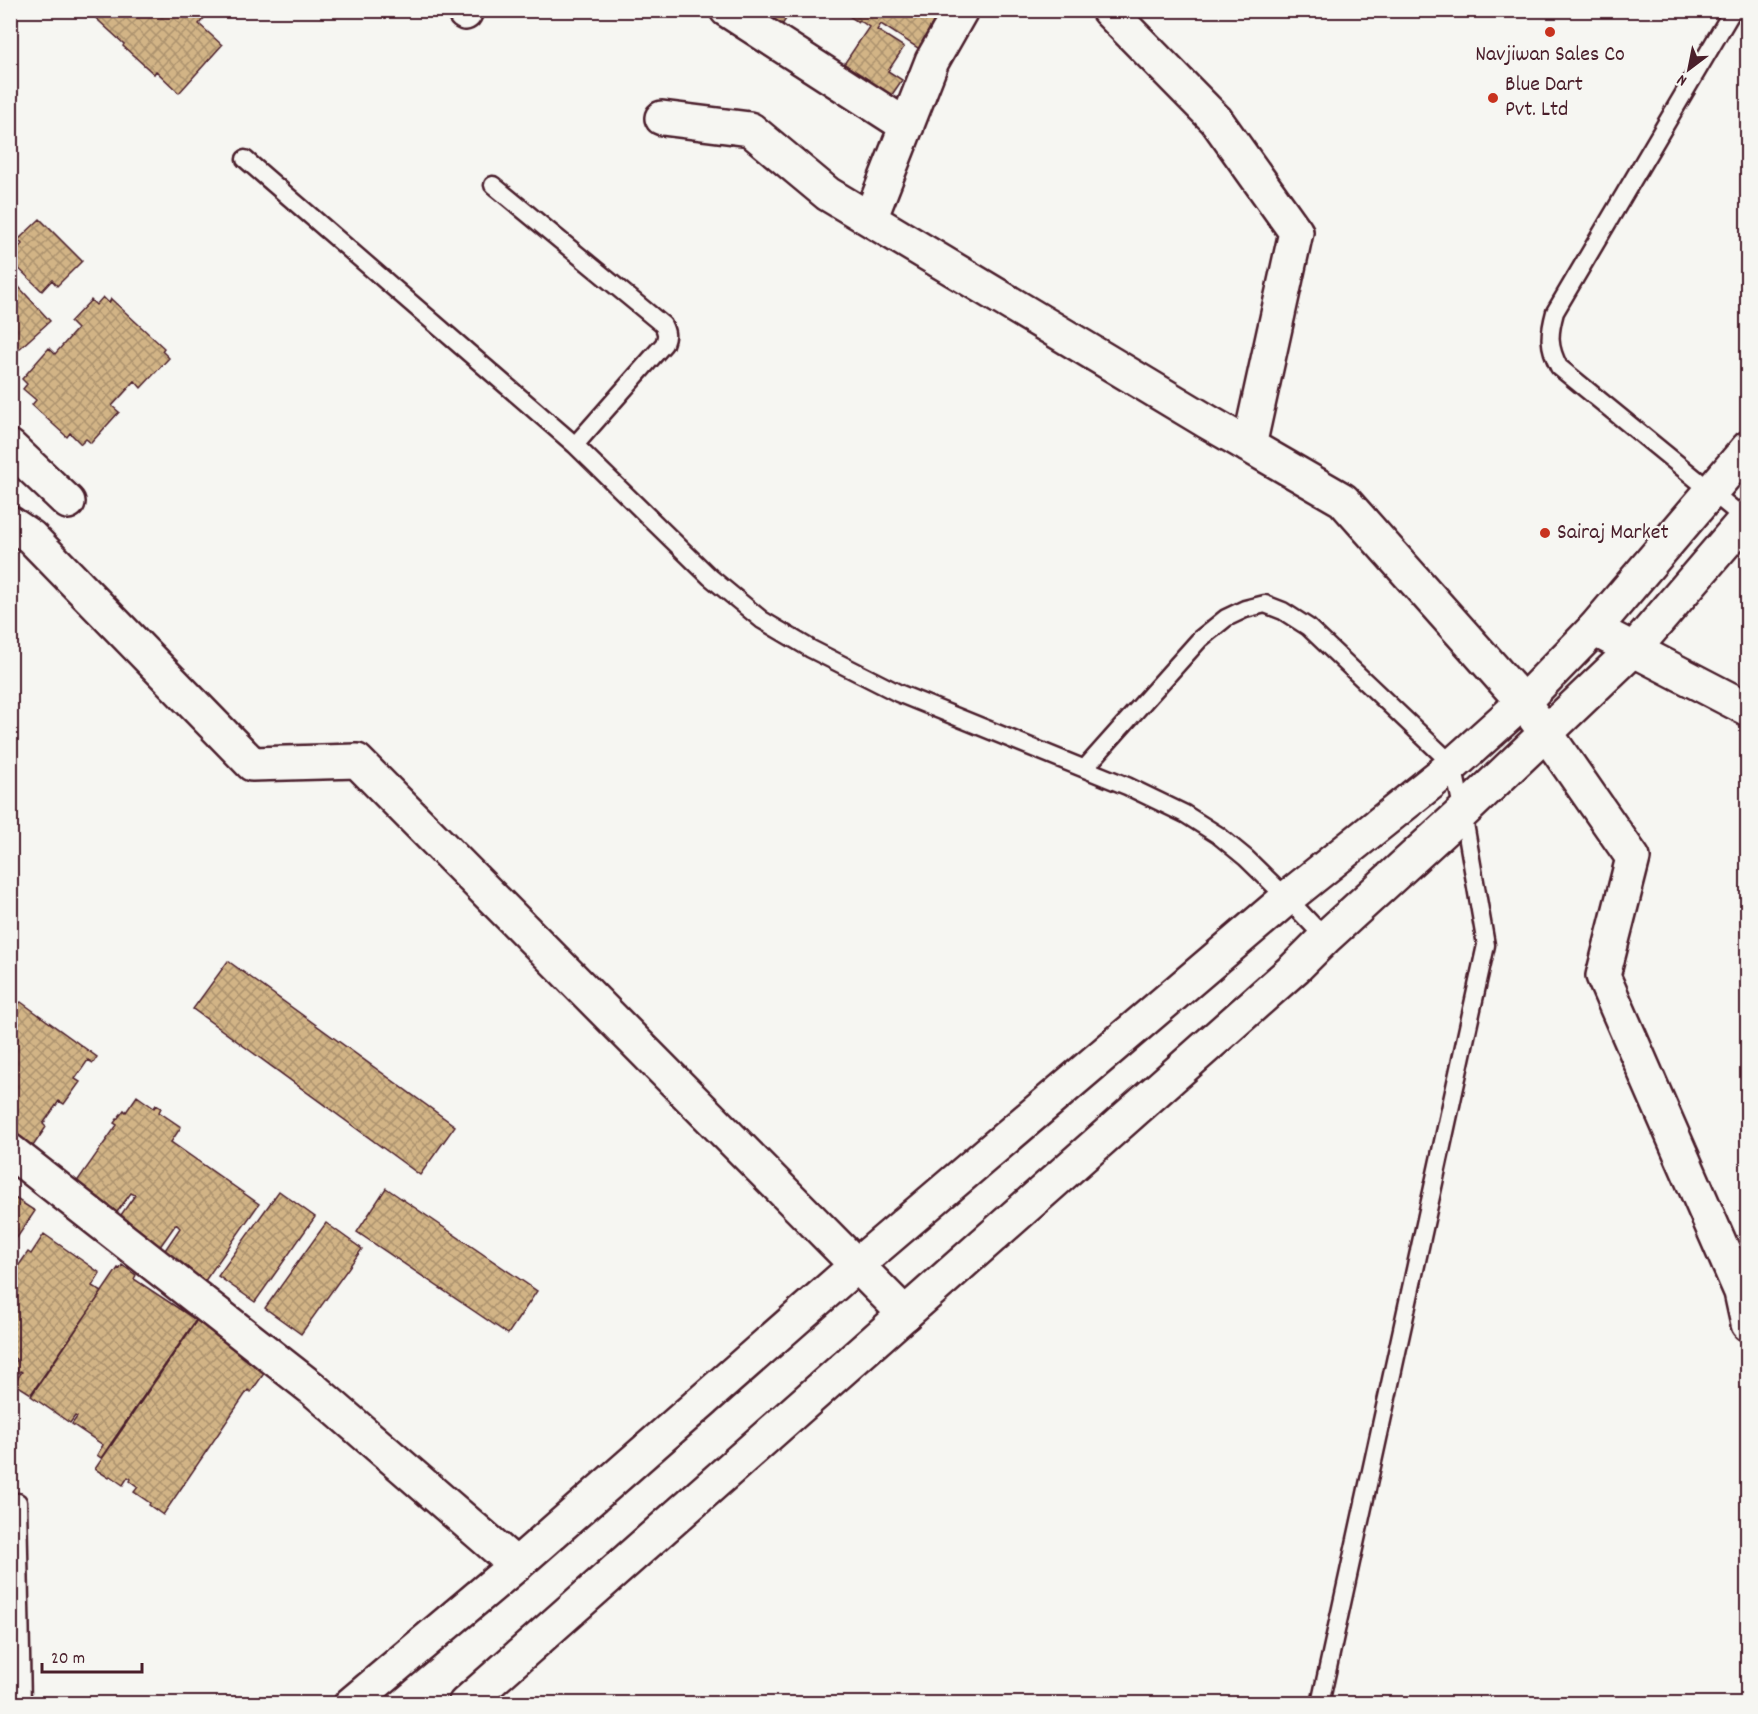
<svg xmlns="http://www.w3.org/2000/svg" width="1758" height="1714" viewBox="0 0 1758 1714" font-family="Dekko,sans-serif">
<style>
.building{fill:url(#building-cross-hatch);stroke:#4a1f2b;stroke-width:1.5}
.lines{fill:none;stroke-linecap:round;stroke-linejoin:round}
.service-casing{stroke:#4a1f2b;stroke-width:21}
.minor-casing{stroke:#4a1f2b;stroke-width:38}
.tertiary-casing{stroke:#4a1f2b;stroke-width:38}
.service{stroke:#f6f6f2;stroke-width:16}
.minor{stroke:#f6f6f2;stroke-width:33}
.tertiary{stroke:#f6f6f2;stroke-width:33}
.poi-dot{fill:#c8321e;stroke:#f6f6f2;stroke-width:2}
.labels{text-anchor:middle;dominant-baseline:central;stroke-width:4.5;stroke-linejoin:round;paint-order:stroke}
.poi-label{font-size:22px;fill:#4a1f2b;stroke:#f6f6f2;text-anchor:start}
</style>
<defs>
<pattern id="building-cross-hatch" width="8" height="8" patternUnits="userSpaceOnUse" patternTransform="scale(1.5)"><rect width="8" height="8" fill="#d2b486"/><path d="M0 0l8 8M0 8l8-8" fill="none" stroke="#ac926e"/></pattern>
</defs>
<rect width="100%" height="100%" fill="#f6f6f2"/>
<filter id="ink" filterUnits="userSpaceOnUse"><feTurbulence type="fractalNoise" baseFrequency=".0167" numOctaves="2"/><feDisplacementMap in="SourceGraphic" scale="12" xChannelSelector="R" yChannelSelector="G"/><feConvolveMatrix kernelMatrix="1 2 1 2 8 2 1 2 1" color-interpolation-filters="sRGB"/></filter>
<g filter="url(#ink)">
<path class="building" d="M87,10H211L199,24L222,45L179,93L156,71L154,74L123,46L124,44Z
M742,10H792L774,37Z
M840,10H935L939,13L931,26L936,29L921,50L881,24L877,30L904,47L888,71L902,80L887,102L836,76L869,27L859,20L858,22Z
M40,219L82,261L57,286L52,280L42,291L10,260V256L22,244L18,240Z
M10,278L15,283L12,285L15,288L18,286L50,321L19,349L12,343L14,340L10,341Z
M103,297L109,303L111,299L164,348L162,351L169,358L141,388L135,381L112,406L119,412L91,443L86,439L81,444L70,433L67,437L32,405L36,400L23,389L27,384L22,379L49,348L55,354L77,329L70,322L91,300L96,305Z
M228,961L455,1126L420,1175L193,1009Z
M21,1002L97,1057L93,1063L88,1060L75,1079L80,1082L64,1104L59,1101L43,1124L46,1127L31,1149L10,1135V1010Z
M137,1096L154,1108L156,1105L161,1108L159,1112L181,1127L171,1142L259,1204L202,1285L161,1256L180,1228L176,1224L157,1251L116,1222L135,1195L131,1193L112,1219L71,1190L117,1125L114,1123L124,1110L126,1112Z
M386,1188L537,1291L508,1334L357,1232Z
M279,1191L315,1217L255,1302L218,1276Z
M10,1195L35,1211L10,1248Z
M326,1223L362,1249L301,1334L265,1308Z
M44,1234L100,1273L92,1286L102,1292L31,1394L17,1385L15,1387L12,1385L22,1372L20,1371L19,1373L16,1371L17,1369L11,1368L17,1360L10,1355V1278L28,1252L31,1254Z
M122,1265L136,1275L134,1279L196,1320L101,1458L97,1455L103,1445L72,1424L77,1417L75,1416L70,1423L31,1396L118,1268L120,1269Z
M197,1320L200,1322L201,1321L267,1365L263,1371L265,1372L251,1392L248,1390L163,1515L149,1505L150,1503L134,1492L138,1487L130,1481L131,1479L128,1477L123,1485L110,1476L109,1478L95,1469Z"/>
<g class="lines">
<g class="service-casing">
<path id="service" d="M1733,10L1555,312C1549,334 1548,346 1559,367L1745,519
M245,159L575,445L710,577L762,620L811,649L898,693L1127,786L1185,814L1218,835L1246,858L1287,898L1325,938
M493,185L663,325C667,333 667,336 664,344L575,445
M1085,768L1200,639L1226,618L1245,609L1265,604L1283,611L1308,627L1453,765L1463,812L1486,945L1320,1704
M10,1502H18L22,1704"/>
</g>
<g class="minor-casing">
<path id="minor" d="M727,10L907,126
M1108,10L1216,120L1296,232L1249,446
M465,13L466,10
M662,118L750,129L828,194L1208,422L1343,500L1523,702L1546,733L1633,858L1603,976L1741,1292L1748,1324
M870,219L932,61L961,10
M10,447L68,502
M10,523L31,537L252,764L357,761L905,1314
M1594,629L1748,709
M10,1151L313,1389L516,1565"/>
</g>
<g class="tertiary-casing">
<path id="tertiary" d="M351,1704L516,1565L858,1264L1287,898L1453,765L1523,702L1594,629L1748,448
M465,1704L1295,968L1325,938L1463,812L1634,649L1748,516"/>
</g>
<use href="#service" class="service"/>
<use href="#minor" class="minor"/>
<use href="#tertiary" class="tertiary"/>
</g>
</g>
<g class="poi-dot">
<circle cx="1550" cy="32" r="6"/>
<circle cx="1493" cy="98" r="6"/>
<circle cx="1545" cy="533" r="6"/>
</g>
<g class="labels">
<g class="poi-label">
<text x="1550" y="55" text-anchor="middle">Navjiwan Sales Co</text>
<text x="1505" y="85">Blue Dart<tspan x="1505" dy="25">Pvt. Ltd</tspan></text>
<text x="1557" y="533">Sairaj Market</text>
</g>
</g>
<rect width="1758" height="1714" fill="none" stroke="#f6f6f2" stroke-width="36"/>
<rect x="18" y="18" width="1722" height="1678" fill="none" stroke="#4a1f2b" stroke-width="2" filter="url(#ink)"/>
<g transform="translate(1689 69) rotate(212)" stroke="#f6f6f2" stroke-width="4.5" paint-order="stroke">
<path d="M0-4.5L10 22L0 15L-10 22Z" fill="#4a1f2b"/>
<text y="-9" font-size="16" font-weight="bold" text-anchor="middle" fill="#4a1f2b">N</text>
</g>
<path d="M42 1663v9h100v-9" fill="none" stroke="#4a1f2b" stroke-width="3"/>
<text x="51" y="1663" font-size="18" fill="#4a1f2b" stroke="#f6f6f2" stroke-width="4.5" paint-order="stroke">20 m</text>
</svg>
